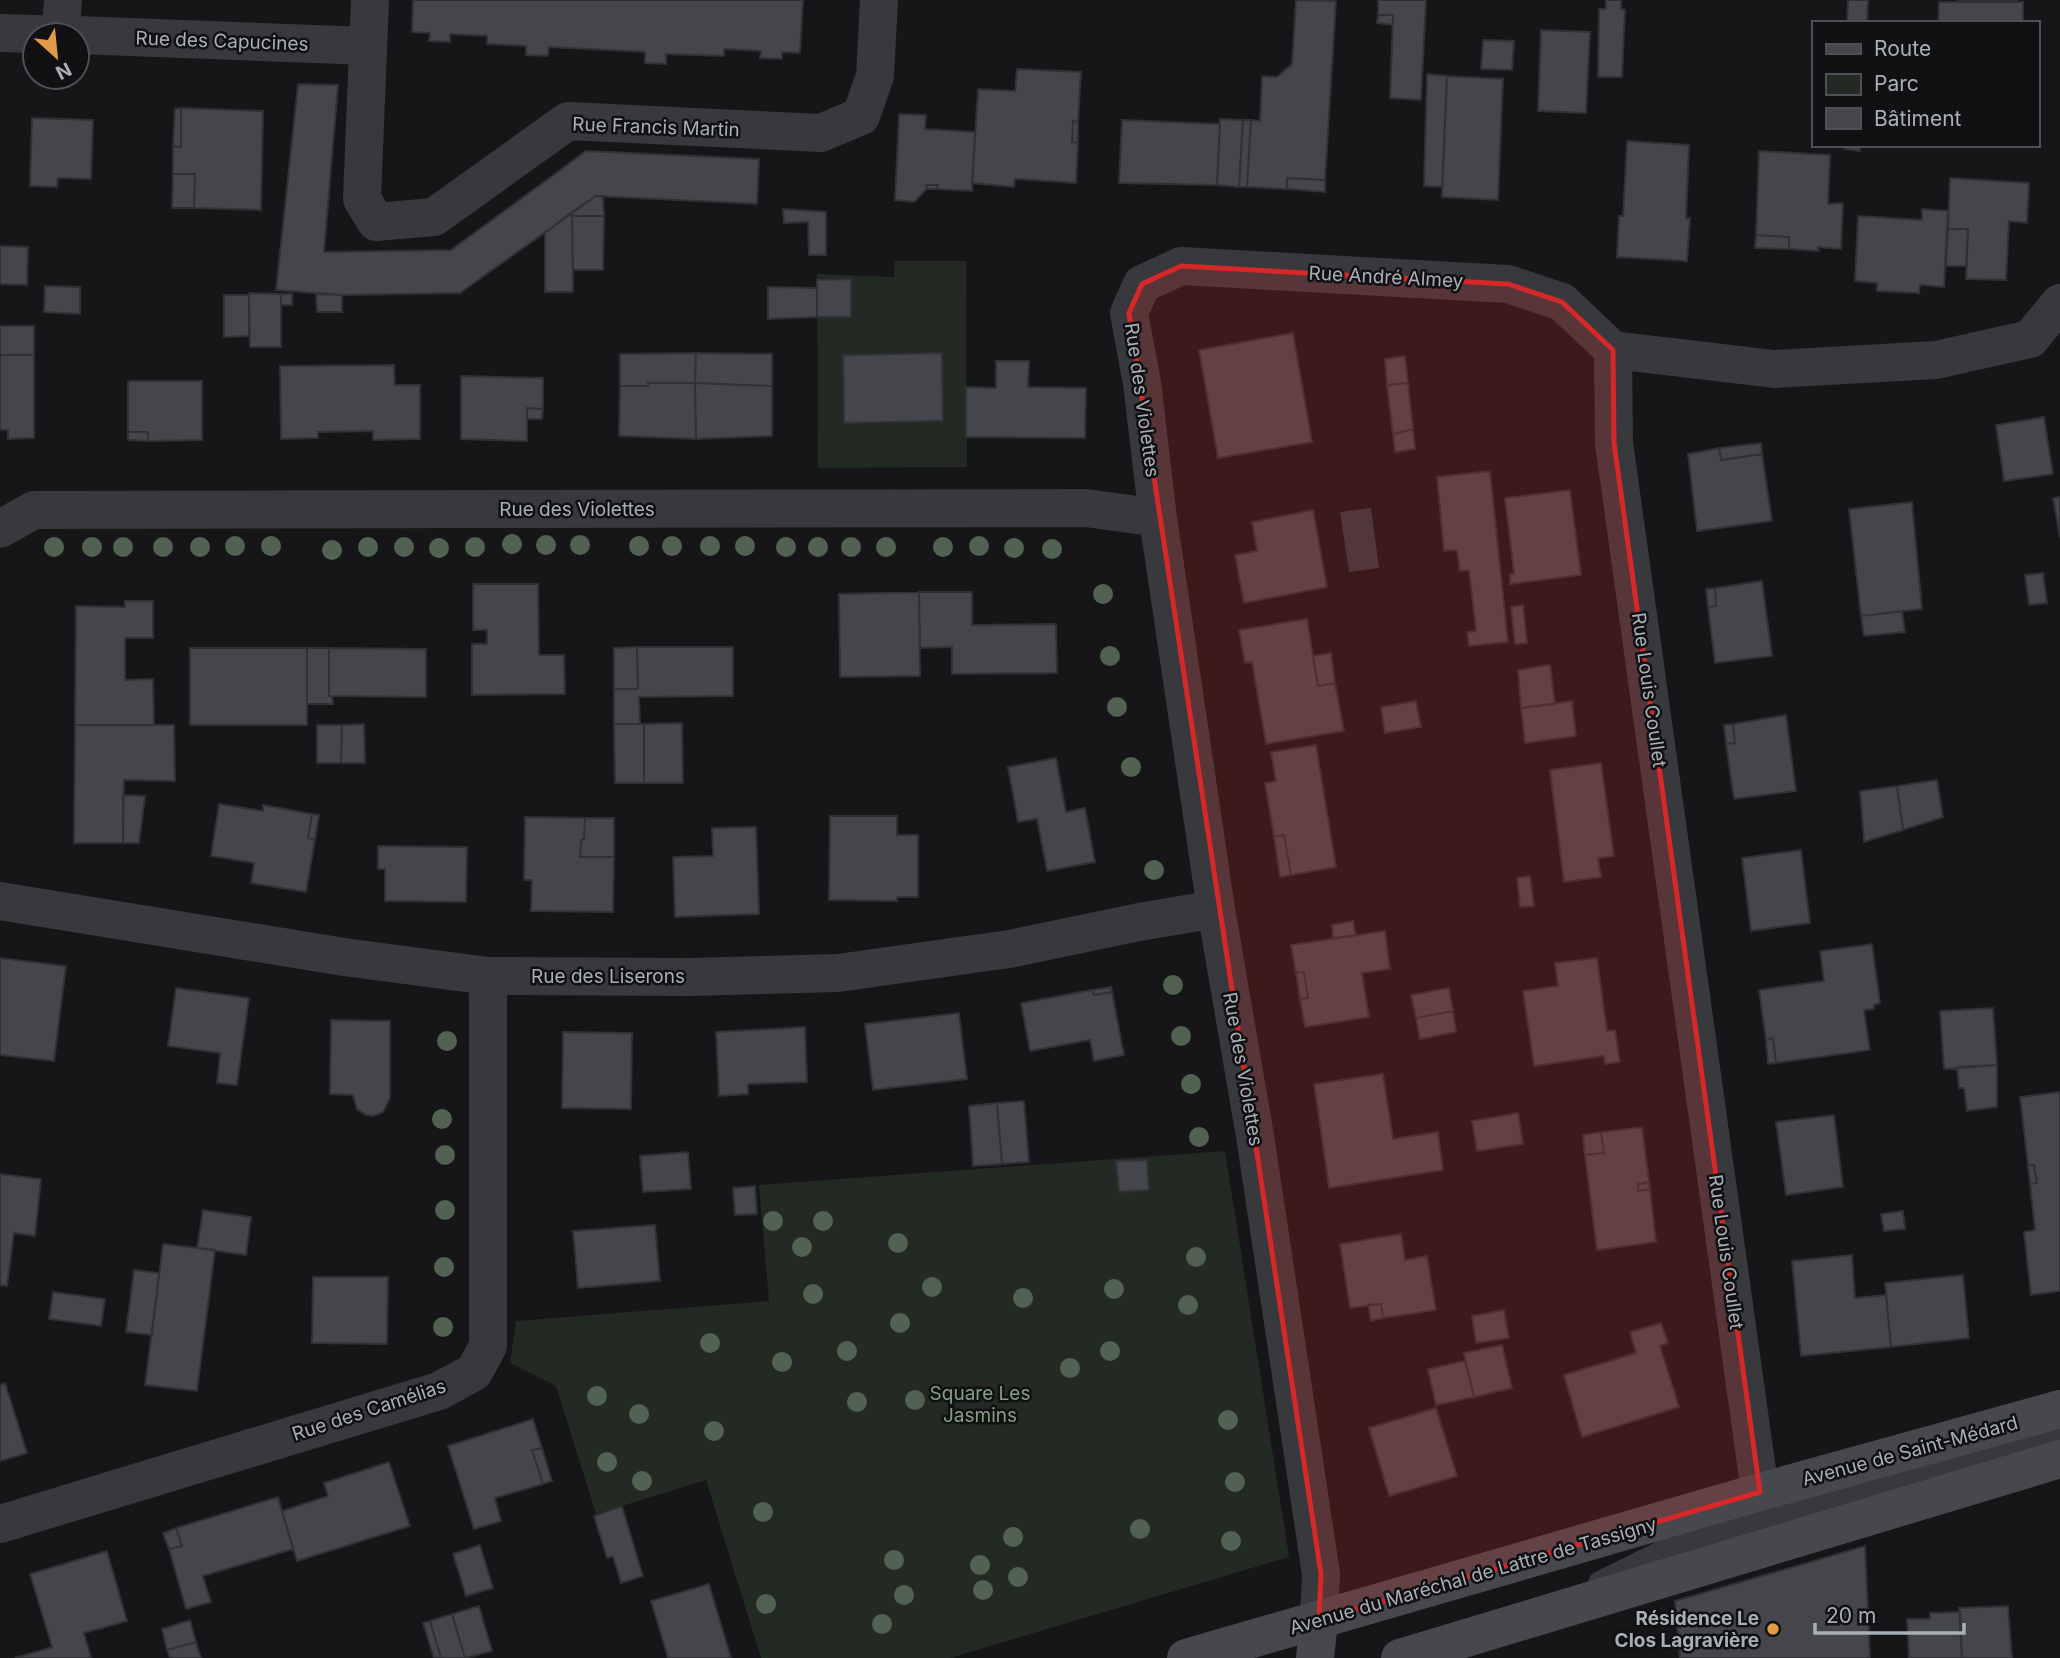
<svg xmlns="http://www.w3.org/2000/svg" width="2060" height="1658" viewBox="0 0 2060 1658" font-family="Inter,sans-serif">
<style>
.green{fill:#232a23}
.water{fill:#303a3f}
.building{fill:#45464b;stroke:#303134;stroke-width:2}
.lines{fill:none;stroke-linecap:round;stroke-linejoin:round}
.service{stroke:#37393c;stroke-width:24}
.minor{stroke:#37393c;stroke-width:38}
.secondary{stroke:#46484c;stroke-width:38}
.tree{fill:#526252}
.marked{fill:#d62828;fill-opacity:0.2;stroke:#d62828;stroke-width:5;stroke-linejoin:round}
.poi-dot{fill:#e19a45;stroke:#111113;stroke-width:2.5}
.labels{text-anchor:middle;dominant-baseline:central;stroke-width:5;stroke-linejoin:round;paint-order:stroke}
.street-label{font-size:19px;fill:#a9afb7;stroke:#111113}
.park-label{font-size:19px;fill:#84a082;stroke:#111113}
.poi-label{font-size:19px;font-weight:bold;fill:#a9afb7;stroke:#111113;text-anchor:end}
</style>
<rect width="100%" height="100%" fill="#161618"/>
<path class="green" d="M895,261H966L967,467L818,468L817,274L894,277Z
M1225,1151L1289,1557L950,1658H761L706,1480L596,1514L556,1386L510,1363L516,1321L769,1301L759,1185Z"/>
<path class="water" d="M1371,508L1379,568L1349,572L1340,512Z"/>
<path class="building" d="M413,0H803L800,53L782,52V59L760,58L761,51L724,49V56L666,54V64L645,63V52L549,47L548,56L526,55V46L487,44V36L450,34V42L429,41L430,33L412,32Z
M1296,0L1336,1L1325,180L1287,178V189L1247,187L1251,120L1260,121L1262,76L1277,77L1292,64Z
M1378,0H1426L1421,100L1390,98L1393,15H1378Z
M1606,0H1621V9L1625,10L1622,77H1598L1599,9H1606Z
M1848,0H1868L1867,23H1847Z
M1958,0H2017V2L1958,1Z
M1939,2H2023V23H1938Z
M1378,15H1393V25L1377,23Z
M1541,30L1590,32L1586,113L1538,111Z
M1483,40L1514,41L1512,70L1481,69Z
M1017,69L1081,72L1078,122L1073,121L1072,142L1078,143L1076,183L1015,179L1014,187L972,183L978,89L1015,91Z
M1427,74L1447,76L1442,187L1424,186Z
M1447,76L1503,79L1498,200L1442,197Z
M298,84L338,85L324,252L451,250L586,151L759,159L757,204L596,196L460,293L342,295L276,290Z
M181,108L263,111L261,210L194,208L195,174H173V146L181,147Z
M181,108V147L173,146L175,109Z
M899,114L926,115L925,129L975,132L972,191L937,189L938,185H926L927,189L914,202L895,200Z
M32,118L93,120L91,179L58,178L57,187L30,186Z
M1220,119L1243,120L1239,187L1217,185Z
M1122,120L1220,124L1217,185L1119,183Z
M1243,120H1251L1247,187H1239Z
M1073,121L1078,122V143L1072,142Z
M1627,141L1689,145L1686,219L1690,218L1687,261L1617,257L1619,216H1623Z
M1845,145H1860V151L1845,149Z
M1759,151L1830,155L1828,204L1843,203L1841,249L1818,247L1819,251L1789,249V237L1756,235Z
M173,174H195L194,208H172Z
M1287,178L1325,180V192L1287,189Z
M1950,178L2029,183L2027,223L2009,221L2006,280L1966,279L1968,229H1948Z
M926,185H938L937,189H927Z
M596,196H603L604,216H572V212Z
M783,209L826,212V255H809L808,222L784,223Z
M1922,209L1948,211L1944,287L1920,285L1919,293L1877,291V283L1855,281L1858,216L1922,220Z
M572,212L573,292H545V233Z
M572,216H604L603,270H573Z
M1948,229H1968L1966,266H1946Z
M1756,235L1789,237V249L1755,248Z
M0,246L28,247L27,285L0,284Z
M851,279V317H817V280Z
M45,286L80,287V314L44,312Z
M768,287L817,288V317L768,319Z
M249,293L281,294V347H250Z
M281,294H292V305H281Z
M316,294L342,295V312H317Z
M224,295H249V336L224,337Z
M0,326H34V355H0Z
M1293,333L1312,442L1218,458L1199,350Z
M696,353L695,383H648L649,386H620V354Z
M696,353L772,354V386L695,383Z
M942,353L943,421L844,423L843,355Z
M0,355H34V438L8,439V430H0Z
M1405,356L1408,383L1387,385L1385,359Z
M996,361H1029L1028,387L1086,388L1085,438L966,437V387L996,388Z
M394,365L395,385H420V439L373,440V431L318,432V438L281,439L280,366Z
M461,376L543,378V409L527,408V441L461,439Z
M128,381H202V440L148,441V432H128Z
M648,383H695L696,439L619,436L620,386H649Z
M695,383L772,386V436L696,439Z
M1408,383L1413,429L1393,434L1387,385Z
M527,408L543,409L542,419H527Z
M2044,417L2053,474L2004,481L1996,425Z
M1413,429L1415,449L1395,452L1393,434Z
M128,432H148V441L128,440Z
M1761,443L1762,454L1721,460L1719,448Z
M1719,448L1721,460L1762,454L1772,521L1697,531L1688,454Z
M1490,471L1508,642L1469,646L1467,632L1476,631L1469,570L1460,571L1457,550L1444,551L1437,477Z
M1570,490L1581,575L1510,584V574H1514L1505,498Z
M2060,497V538L2053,498Z
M1912,502L1922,609L1861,616L1849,509Z
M1313,510L1327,587L1244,603L1235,555L1257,551L1252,522Z
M2043,573L2047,603L2029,605L2025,575Z
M1762,581L1772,656L1715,663L1708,607L1716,606L1715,588Z
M473,584H538L539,655H564L565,694L472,695V644H487V630H473Z
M1715,588L1716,606L1708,607L1706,589Z
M919,592H972V625L1056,624L1057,673L952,674V647L920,648Z
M919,592L920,676L840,677L839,594Z
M125,601H153V638H125V680L153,679L154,725H75L76,606L125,607Z
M1523,605L1527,643L1515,644L1511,607Z
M1902,611L1905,632L1864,636L1861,616Z
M1307,619L1318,686L1335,683L1344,731L1266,744L1252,662L1245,663L1239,630Z
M637,647L638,689H614V648Z
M637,647H733V696L639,697L640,724H614V689H638Z
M190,648H307V725H190Z
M307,648H329V696H332L333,704H307Z
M329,648L426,649V697L329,696Z
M1331,653L1335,683L1318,686L1313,656Z
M1550,665L1555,704L1521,708L1518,670Z
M1416,701L1421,727L1385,733L1381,707Z
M1572,701L1576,736L1525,743L1521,708Z
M1786,715L1796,791L1734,799L1726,744L1735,743L1733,724Z
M682,723L683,783H644V724Z
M364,724L365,763H341L342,725Z
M614,724H644V783H615Z
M1733,724L1735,743L1726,744L1724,725Z
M75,725H174L175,781L124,780L123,843H74Z
M317,725H342L341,763H317Z
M1316,745L1336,867L1291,875L1284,835L1274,837L1265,783L1276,781L1271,752Z
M1056,758L1066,812L1085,808L1095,862L1047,871L1037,819L1018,822L1008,767Z
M1601,763L1614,856L1598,858L1601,877L1564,882L1550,770Z
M1937,780L1943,817L1903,830L1897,786Z
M1897,786L1903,830L1864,842L1860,791Z
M123,795L145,796L139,843H123Z
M219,804L263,811V805L312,814L308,838L315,840L306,892L251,883L254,863L211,856Z
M312,814L319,815L315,840L308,838Z
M830,816H897V835H918V897H897V901L829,900Z
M525,817L585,818L584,839L581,840L580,857H614L613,912L531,911L532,880H524Z
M585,818H614V857H580L581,840L584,839Z
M756,827L759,914L675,917L673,857L713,856L712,828Z
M1284,835L1291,875L1280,877L1274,837Z
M378,846L467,847L466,902L385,901V869H378Z
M1801,850L1810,923L1751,931L1742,858Z
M1530,876L1534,906L1520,907L1517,878Z
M1353,921L1356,935L1333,938L1332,925Z
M1385,931L1390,969L1362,973L1369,1017L1305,1027L1300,999L1308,998L1304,972L1296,973L1291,945Z
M1872,944L1880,1003L1874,1005V1009L1864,1010L1870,1050L1776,1063L1773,1038L1766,1040L1759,990L1824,981L1820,951Z
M0,958L66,966L54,1061L0,1055Z
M1597,958L1607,1031L1615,1030L1620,1062L1605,1064L1604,1056L1534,1066L1523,991L1558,986L1555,963Z
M1304,972L1308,998L1300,999L1296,973Z
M1111,987L1112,992L1094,995L1092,990Z
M176,988L249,998L237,1085L217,1083L220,1053L168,1046Z
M1449,988L1453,1011L1416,1018L1411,995Z
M1092,990L1094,995L1112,992L1124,1055L1094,1061L1090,1040L1030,1051L1021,1003Z
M1993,1008L1997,1065L1944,1069L1940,1011Z
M1453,1011L1456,1032L1420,1039L1416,1018Z
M959,1013L967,1079L873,1090L865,1024Z
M331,1020L390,1021V1098L383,1112L373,1116L366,1115L357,1109L353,1095L330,1094Z
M805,1027L807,1082L748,1084V1094L719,1096L716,1032Z
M563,1032L632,1033L631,1109L562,1108Z
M1773,1038L1776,1063L1768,1064L1766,1040Z
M1997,1065V1107L1967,1111L1964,1088H1959L1957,1067Z
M1383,1074L1393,1139L1438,1132L1443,1170L1329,1188L1314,1084Z
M2060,1092V1291L2031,1295L2024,1232L2035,1230L2030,1184L2037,1183L2034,1165H2028L2020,1097Z
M1024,1101L1029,1162L1002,1164L997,1103Z
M997,1103L1002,1164L973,1166L969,1106Z
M1518,1113L1523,1144L1477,1151L1472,1121Z
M1834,1115L1843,1187L1786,1195L1776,1122Z
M1642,1127L1649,1182L1638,1184V1191L1650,1189L1656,1242L1597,1250L1585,1155L1604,1153L1601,1132Z
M1601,1132L1604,1153L1585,1155L1583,1135Z
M688,1152L691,1189L643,1192L640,1156Z
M1147,1160L1149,1190L1119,1192L1116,1161Z
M2028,1165H2034L2037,1183L2030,1184Z
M0,1174L41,1179L35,1236L14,1233L7,1286L0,1285Z
M1649,1182L1650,1189L1638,1191V1184Z
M755,1186L757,1214L735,1215L733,1188Z
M203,1210L251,1217L246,1255L197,1248Z
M1903,1211L1905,1229L1884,1231L1881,1214Z
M655,1225L660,1281L578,1288L573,1231Z
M1401,1234L1405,1260L1427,1256L1436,1310L1383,1318L1381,1304L1350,1308L1340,1244Z
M163,1244L215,1250L197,1391L145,1385Z
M1852,1255L1855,1298L1886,1295L1891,1347L1801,1356L1792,1261Z
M134,1270L159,1273L152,1335L126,1332Z
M1963,1275L1969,1338L1891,1347L1885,1283Z
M313,1277H388L387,1344L312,1343Z
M53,1292L105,1299L101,1326L49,1319Z
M1381,1304L1383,1318L1371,1321L1368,1305Z
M1504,1310L1509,1338L1476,1343L1472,1316Z
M1661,1323L1668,1343L1660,1346L1679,1407L1582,1437L1564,1375L1636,1353L1630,1332Z
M1502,1345L1512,1388L1474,1397L1464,1353Z
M1465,1361L1474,1397L1436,1405L1428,1369Z
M5,1383L27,1453L0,1461V1385Z
M1436,1408L1457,1476L1389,1496L1369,1428Z
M533,1419L542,1448L532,1450L543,1484L495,1498L501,1521L474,1529L448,1446Z
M542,1448L552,1481L543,1484L532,1450Z
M389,1462L410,1526L297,1561L282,1511L328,1496L324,1483Z
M278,1497L293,1549L203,1576L211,1602L186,1609L169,1549L182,1546L176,1528Z
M622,1506L643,1576L621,1583L613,1556L607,1558L594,1516Z
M176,1528L182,1546L169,1549L163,1533Z
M480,1545L493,1588L466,1596L453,1554Z
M1865,1546L1870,1658H1680L1675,1601Z
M107,1551L127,1621L84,1633L91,1658H15L52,1647L30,1574Z
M709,1584L731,1658H668L651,1601Z
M479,1606L492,1651L465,1658L452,1614Z
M2008,1606L2012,1658H1962L1959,1608Z
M1960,1612L1962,1658H1909L1907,1619H1930V1613Z
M452,1614L465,1658H441L430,1621Z
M190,1620L196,1642L167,1650L162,1629Z
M430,1621L441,1658H434L423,1623Z
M196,1642L201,1658H170L167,1650Z"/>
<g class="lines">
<path class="service" d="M1600,1583L1681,1543L2060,1429"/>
<path class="minor" d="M370,0L362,199L376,222L434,217L568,121L821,133L861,116L875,76L879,0
M0,33L68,35
M60,35L63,0
M77,35L368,46
M0,529L34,510L1086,508L1158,518
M0,901L344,957L488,976L689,977L838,973L1009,949L1139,922L1216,909
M1760,1492L1614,443L1613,350L1774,369L1936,360L2030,339L2060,303
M0,1524L439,1391L474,1372L488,1346V976
M1319,1620L1321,1574L1255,1136L1216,909L1158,518L1142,383L1129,313L1142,284L1181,266L1508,284L1562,302L1613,350"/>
<path class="secondary" d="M1186,1658L1760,1492L2060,1409
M1315,1658L1319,1620
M1400,1658L2060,1459"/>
</g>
<g class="tree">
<circle cx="512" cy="544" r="10"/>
<circle cx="546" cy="545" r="10"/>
<circle cx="580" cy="545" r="10"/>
<circle cx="235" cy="546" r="10"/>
<circle cx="271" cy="546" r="10"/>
<circle cx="639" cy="546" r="10"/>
<circle cx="672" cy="546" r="10"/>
<circle cx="710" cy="546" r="10"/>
<circle cx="745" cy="546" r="10"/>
<circle cx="979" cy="546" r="10"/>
<circle cx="54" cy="547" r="10"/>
<circle cx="92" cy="547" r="10"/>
<circle cx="123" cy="547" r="10"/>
<circle cx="163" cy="547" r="10"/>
<circle cx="200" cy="547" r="10"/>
<circle cx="368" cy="547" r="10"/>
<circle cx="404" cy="547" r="10"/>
<circle cx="475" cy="547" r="10"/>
<circle cx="786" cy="547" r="10"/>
<circle cx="818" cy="547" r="10"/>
<circle cx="851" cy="547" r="10"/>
<circle cx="886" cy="547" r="10"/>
<circle cx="943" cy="547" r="10"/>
<circle cx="439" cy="548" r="10"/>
<circle cx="1014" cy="548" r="10"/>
<circle cx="1052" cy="549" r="10"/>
<circle cx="332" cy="550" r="10"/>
<circle cx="1103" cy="594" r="10"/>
<circle cx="1110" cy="656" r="10"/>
<circle cx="1117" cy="707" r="10"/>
<circle cx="1131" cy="767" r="10"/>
<circle cx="1154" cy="870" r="10"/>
<circle cx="1173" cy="985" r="10"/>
<circle cx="1181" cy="1036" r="10"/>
<circle cx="447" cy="1041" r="10"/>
<circle cx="1191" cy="1084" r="10"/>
<circle cx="442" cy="1119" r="10"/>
<circle cx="1199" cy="1137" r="10"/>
<circle cx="445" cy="1155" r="10"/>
<circle cx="445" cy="1210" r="10"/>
<circle cx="773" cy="1221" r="10"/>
<circle cx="823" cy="1221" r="10"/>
<circle cx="898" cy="1243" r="10"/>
<circle cx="802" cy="1247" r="10"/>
<circle cx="1196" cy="1257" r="10"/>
<circle cx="444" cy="1267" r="10"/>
<circle cx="932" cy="1287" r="10"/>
<circle cx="1114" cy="1289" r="10"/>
<circle cx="813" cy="1294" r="10"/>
<circle cx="1023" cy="1298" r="10"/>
<circle cx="1188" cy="1305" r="10"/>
<circle cx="900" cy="1323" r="10"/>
<circle cx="443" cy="1327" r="10"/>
<circle cx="710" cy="1343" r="10"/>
<circle cx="847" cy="1351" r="10"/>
<circle cx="1110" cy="1351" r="10"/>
<circle cx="782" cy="1362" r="10"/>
<circle cx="1070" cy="1368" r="10"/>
<circle cx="597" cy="1396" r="10"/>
<circle cx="915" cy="1400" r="10"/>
<circle cx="857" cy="1402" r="10"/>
<circle cx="639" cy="1414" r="10"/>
<circle cx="1228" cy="1420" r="10"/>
<circle cx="714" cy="1431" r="10"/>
<circle cx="607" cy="1462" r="10"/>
<circle cx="642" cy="1481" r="10"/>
<circle cx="1235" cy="1482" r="10"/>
<circle cx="763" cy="1512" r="10"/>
<circle cx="1140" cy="1529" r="10"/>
<circle cx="1013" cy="1537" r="10"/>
<circle cx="1231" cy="1541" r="10"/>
<circle cx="894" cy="1560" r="10"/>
<circle cx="980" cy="1565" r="10"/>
<circle cx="1018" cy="1577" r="10"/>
<circle cx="983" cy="1590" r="10"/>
<circle cx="904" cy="1595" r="10"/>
<circle cx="766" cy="1604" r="10"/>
<circle cx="882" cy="1624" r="10"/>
</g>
<path class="marked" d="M1181,266L1508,284L1562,302L1613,350L1614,443L1760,1492L1319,1620L1321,1574L1129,313L1142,284Z"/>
<circle class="poi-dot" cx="1773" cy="1629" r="7"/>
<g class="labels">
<g class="street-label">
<text transform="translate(222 41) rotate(2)">Rue des Capucines</text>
<text transform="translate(656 127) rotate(2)">Rue Francis Martin</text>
<text transform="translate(1386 277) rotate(3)">Rue André Almey</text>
<text transform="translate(1142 400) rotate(82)">Rue des Violettes</text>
<text x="577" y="509">Rue des Violettes</text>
<text transform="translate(1649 690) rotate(82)">Rue Louis Coullet</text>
<text x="608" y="976">Rue des Liserons</text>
<text transform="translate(1243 1069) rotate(80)">Rue des Violettes</text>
<text transform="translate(1726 1252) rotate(82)">Rue Louis Coullet</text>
<text transform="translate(369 1410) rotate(-18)">Rue des Camélias</text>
<text transform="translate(1910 1451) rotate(-15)">Avenue de Saint-Médard</text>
<text transform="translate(1473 1576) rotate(-16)">Avenue du Maréchal de Lattre de Tassigny</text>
</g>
<g class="park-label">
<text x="980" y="1393">Square Les<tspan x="980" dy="22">Jasmins</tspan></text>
</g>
<g class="poi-label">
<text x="1759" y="1618">Résidence Le<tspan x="1759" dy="22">Clos Lagravière</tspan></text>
</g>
</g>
<rect x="1812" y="21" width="228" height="126" fill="#111113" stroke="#4e5055" stroke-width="2"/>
<rect x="1826" y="44" width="35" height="10" fill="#46484c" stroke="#4e5055" stroke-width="2"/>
<text x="1874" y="56" font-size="21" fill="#a9afb7">Route</text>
<rect x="1826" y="74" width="35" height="21" fill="#232a23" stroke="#4e5055" stroke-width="2"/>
<text x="1874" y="91" font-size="21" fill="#a9afb7">Parc</text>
<rect x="1826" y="108" width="35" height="21" fill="#45464b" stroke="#4e5055" stroke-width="2"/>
<text x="1874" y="126" font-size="21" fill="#a9afb7">Bâtiment</text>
<g transform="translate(56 56) rotate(153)"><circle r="33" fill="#111113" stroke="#4e5055" stroke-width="2"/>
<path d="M0-5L12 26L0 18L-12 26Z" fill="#e19a45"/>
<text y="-10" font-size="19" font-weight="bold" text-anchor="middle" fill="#a9afb7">N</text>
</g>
<path d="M1815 1623v10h149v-10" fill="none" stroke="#a9afb7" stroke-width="3.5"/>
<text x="1826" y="1623" font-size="21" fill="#a9afb7" stroke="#111113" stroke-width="5" paint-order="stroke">20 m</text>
</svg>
